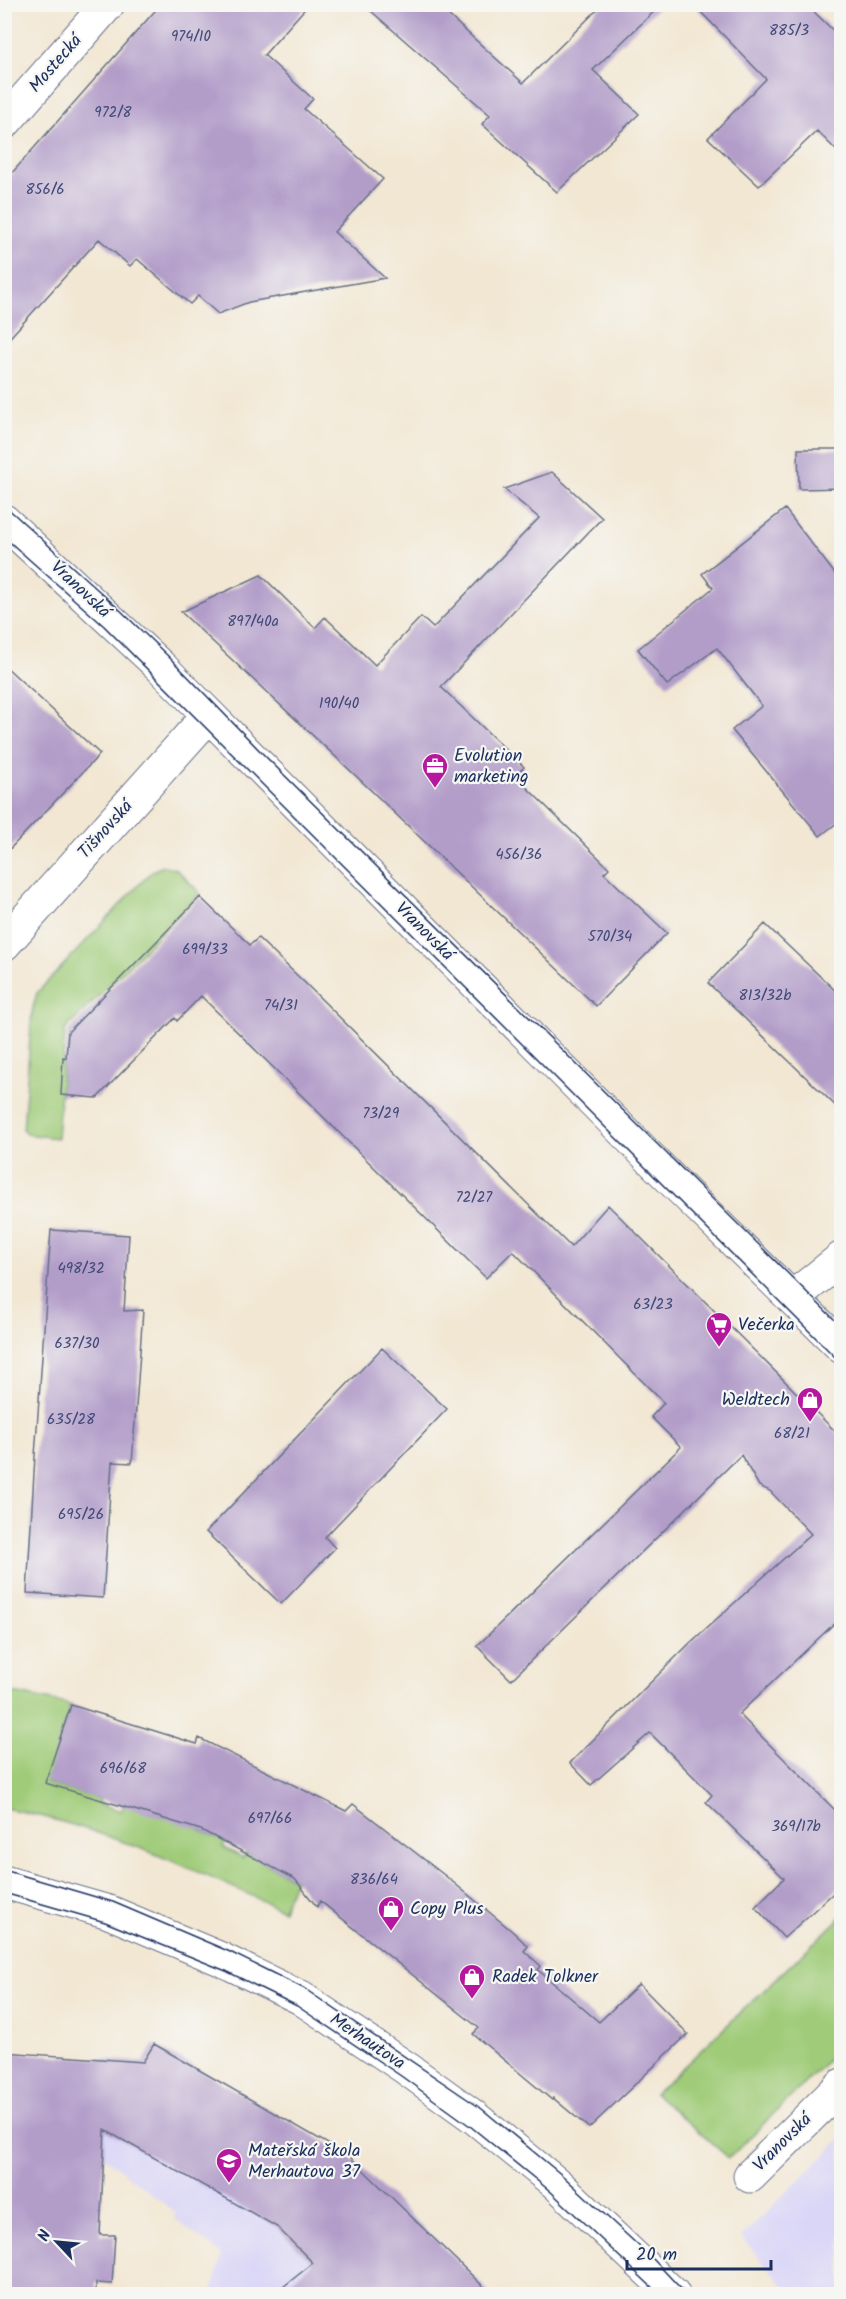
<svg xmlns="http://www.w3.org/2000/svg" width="846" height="2299" viewBox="0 0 846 2299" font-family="Kalam,sans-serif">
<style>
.built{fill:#dad6f7}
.green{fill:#a0cc79;stroke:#5e7e6c;stroke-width:1.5}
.building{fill:#b29dc9}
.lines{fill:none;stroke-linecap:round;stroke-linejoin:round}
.minor-casing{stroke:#666f87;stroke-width:35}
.tertiary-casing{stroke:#666f87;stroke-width:35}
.minor{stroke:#fff;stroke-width:33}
.tertiary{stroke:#fff;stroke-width:33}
.tram{stroke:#1b2f5e;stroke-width:1.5}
.labels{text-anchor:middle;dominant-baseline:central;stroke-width:4.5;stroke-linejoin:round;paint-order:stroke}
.number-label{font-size:15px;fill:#414a79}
.street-label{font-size:18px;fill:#1b2f5e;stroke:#f6f6f2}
.poi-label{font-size:18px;fill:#1b2f5e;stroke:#f6f6f2;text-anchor:start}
</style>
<rect width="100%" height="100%" fill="#f6f6f2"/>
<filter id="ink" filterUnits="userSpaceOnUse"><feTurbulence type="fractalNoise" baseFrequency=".0167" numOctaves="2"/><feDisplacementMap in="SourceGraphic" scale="12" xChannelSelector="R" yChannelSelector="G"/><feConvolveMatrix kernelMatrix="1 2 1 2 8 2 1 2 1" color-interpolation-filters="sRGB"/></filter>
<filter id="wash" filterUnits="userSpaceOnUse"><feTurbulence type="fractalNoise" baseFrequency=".008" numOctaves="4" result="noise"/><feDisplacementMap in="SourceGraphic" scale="24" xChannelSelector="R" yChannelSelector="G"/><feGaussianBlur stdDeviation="1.35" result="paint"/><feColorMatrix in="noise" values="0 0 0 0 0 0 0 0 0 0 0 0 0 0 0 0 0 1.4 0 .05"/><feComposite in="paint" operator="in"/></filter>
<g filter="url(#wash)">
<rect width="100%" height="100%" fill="#f2e7d3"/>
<path class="built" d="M154,2044L349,2156L492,2294H211L222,2255L176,2220L174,2218L176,2213L93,2148Z
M841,2139V2294H791L741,2237Z"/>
<path class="green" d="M163,866L176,869L200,893L65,1030L57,1138L26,1134L23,1130L32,1012L37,993L152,871Z
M4,1691L71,1705L46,1783L100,1799L99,1804L121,1811L124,1806L176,1817L225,1842L223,1847L243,1858L246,1853L295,1879L283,1910C193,1869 102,1827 5,1808Z
M841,1917V2047L729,2158L655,2094Z"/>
<g id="blocks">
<path class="building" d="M161,4H309L264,55L313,99L304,109L383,179L334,232L385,278L249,302L218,314L198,296L190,304L137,259L130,266L99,239L4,344V182Z
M363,4H436L523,83L603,4H662L593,70L639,114L557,192L482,124L490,115Z
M693,4H806L842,39V156L817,131L759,186L708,138L766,79Z
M798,449H842V488L799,489Z
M552,472L602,518L441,687L524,767L515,776L609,868L604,873L667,933L596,1006L355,775L181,612L261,575L315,628L325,617L375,665L421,617L433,628L539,518L504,489Z
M785,509L842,583V819L820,836L732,730L762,706L717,648L667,685L638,649L713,588L702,574Z
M4,665L100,754L4,855Z
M200,897L250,945L258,938L302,980L571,1247L608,1205L842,1438V1616L739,1714L842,1817V1885L784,1938L755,1907L784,1878L706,1802L712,1795L650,1733L591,1785L570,1763L690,1643L811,1534L770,1491L759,1486L741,1455L511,1680L477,1646L681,1447L651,1417L664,1403L513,1251L486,1278L201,996L177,1021L175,1018L97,1098L61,1095L63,1057L66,1058L68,1032Z
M765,924L842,997V1112L708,983Z
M51,1230L129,1235L124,1311L143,1310L132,1463L112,1462L103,1598L27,1593L35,1456Z
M382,1348L447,1409L325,1537L335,1548L281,1604L206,1532Z
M71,1705L197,1744L199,1738L346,1811L353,1804L448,1878L512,1931L528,1946L524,1951L541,1966L538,1970L599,2022L639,1984L688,2034L589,2128L553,2098L552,2100L473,2034L479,2028L320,1901L317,1907L295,1879L201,1830L45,1783Z
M154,2044L349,2156L492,2295H273L313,2263L277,2227L105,2130L100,2235H115L112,2284L96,2283V2295H4V2052L143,2062Z"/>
</g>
</g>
<g filter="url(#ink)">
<use href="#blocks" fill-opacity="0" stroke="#666f87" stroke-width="1.5"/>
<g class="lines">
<g class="minor-casing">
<path id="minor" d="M4,123L108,4
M4,521L161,667L677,1185L842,1347
M4,944L209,715
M792,1298L842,1258
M750,2176L842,2085"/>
</g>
<g class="tertiary-casing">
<path id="tertiary" d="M4,1882L109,1912L223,1960L301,1998L406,2068L474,2117L557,2184L673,2294"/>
</g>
<use href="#minor" class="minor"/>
<use href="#tertiary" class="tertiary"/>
<path class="tram" d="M4,505L119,609L169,657L265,756L842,1327
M4,537L104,626L842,1364
M4,1870L113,1902L228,1951L305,1989L482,2109L563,2176L653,2259L686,2294
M4,1893L105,1922L226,1971L297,2006L401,2076L470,2126L550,2191L659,2294"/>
</g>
</g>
<defs>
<g id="office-pin" transform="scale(1.35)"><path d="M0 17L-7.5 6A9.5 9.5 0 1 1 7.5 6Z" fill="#b5179e" stroke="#f6f6f2"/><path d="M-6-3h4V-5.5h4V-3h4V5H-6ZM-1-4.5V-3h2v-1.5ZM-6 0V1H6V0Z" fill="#fff"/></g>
<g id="supermarket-pin" transform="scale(1.35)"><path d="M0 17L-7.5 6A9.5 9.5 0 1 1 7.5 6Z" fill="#b5179e" stroke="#f6f6f2"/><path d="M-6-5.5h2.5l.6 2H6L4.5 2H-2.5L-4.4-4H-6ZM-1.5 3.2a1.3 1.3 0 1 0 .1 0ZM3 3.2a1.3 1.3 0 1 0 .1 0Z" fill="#fff"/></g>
<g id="shop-pin" transform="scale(1.35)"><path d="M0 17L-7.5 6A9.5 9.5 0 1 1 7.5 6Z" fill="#b5179e" stroke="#f6f6f2"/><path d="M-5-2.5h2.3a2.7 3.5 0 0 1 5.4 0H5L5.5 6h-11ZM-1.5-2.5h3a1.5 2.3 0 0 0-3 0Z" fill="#fff"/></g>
<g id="school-pin" transform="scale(1.35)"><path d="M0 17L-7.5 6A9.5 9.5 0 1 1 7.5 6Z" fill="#b5179e" stroke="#f6f6f2"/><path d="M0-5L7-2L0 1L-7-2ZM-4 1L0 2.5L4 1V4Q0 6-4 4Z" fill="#fff"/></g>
</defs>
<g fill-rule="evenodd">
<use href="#office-pin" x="435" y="766"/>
<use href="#supermarket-pin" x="719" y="1325"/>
<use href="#shop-pin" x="810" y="1400"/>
<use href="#shop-pin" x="391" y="1909"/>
<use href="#shop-pin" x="472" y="1977"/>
<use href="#school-pin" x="229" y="2161"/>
</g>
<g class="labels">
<g class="number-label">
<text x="789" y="31">885/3</text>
<text x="191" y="37">974/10</text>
<text x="113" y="113">972/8</text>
<text x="45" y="190">856/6</text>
<text x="253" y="622">897/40a</text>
<text x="339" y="704">190/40</text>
<text x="519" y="855">456/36</text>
<text x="610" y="937">570/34</text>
<text x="205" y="950">699/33</text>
<text x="765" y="996">813/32b</text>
<text x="281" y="1006">74/31</text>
<text x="381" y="1114">73/29</text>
<text x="474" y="1198">72/27</text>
<text x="81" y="1269">498/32</text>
<text x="653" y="1305">63/23</text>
<text x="77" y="1344">637/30</text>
<text x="71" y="1420">635/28</text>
<text x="792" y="1434">68/21</text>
<text x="81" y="1515">695/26</text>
<text x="123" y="1769">696/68</text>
<text x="270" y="1819">697/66</text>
<text x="796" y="1827">369/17b</text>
<text x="374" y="1880">836/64</text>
</g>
<g class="street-label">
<text transform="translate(56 64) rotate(-49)">Mostecká</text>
<text transform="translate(80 590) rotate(43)">Vranovská</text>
<text transform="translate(106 830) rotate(-48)">Tišnovská</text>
<text transform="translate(424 932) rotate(45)">Vranovská</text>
<text transform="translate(367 2042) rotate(34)">Merhautova</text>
<text transform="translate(783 2143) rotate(-45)">Vranovská</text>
</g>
<g class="poi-label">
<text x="454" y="756">Evolution<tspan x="454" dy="21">marketing</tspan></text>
<text x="738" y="1325">Večerka</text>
<text x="790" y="1400" text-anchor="end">Weldtech</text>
<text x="410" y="1909">Copy Plus</text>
<text x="492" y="1977">Radek Tolkner</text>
<text x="248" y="2151">Mateřská škola<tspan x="248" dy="21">Merhautova 37</tspan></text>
</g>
</g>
<rect width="846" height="2299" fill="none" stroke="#f6f6f2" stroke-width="24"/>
<g transform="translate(57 2242) rotate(296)" stroke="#f6f6f2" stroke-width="4.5" paint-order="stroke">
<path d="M0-4.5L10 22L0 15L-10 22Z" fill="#1b2f5e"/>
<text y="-9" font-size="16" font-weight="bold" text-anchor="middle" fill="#1b2f5e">N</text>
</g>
<path d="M627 2260v9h144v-9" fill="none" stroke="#1b2f5e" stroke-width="3"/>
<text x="636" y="2260" font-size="18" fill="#1b2f5e" stroke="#f6f6f2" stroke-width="4.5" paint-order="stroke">20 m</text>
</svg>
